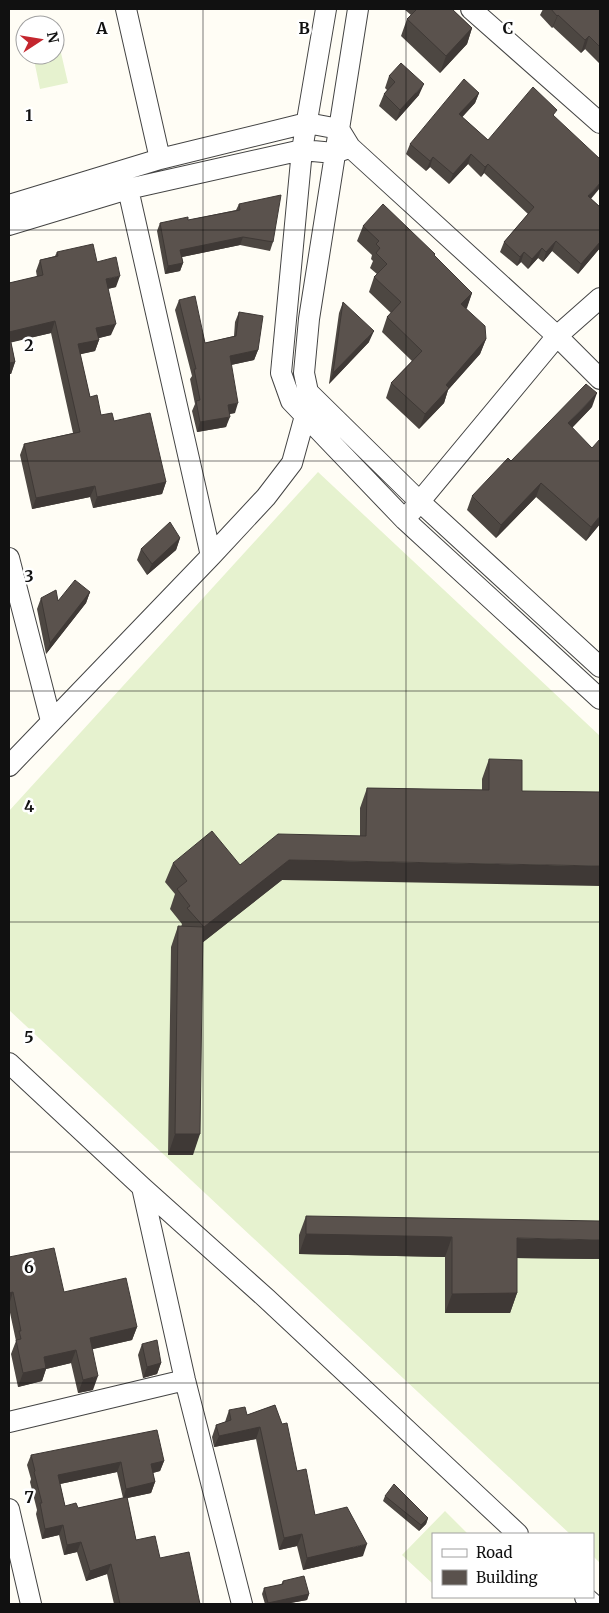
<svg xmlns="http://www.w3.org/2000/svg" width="609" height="1613" viewBox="0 0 609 1613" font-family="Merriweather,serif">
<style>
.pitch{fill:#e6f2cf}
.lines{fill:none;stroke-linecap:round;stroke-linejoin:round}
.minor-casing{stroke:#444;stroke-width:22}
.minor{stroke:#fff;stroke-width:20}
.wall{fill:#4d4742;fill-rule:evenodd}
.shaded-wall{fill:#3f3936}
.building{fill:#5a524d;stroke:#3f3936}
.grid{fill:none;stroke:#111;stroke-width:1;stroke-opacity:0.55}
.grid-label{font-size:16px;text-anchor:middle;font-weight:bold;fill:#111;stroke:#fff;stroke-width:5;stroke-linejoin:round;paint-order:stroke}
</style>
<rect width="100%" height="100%" fill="#fffdf5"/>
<path class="pitch" d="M55,27L68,83L40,89L33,55H55Z
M318,472L600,736V1563L593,1556V1534H570L9,1010V811Z
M445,1511L468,1534H433V1584L402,1555Z"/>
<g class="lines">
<g class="minor-casing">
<path id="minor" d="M126,9L160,159
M326,9L302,150L281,373L291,401L405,520L600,699
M358,9L309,319L304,373L308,392L419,501L600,667
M471,9L600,123
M128,189L211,556
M9,205L160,159L307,123L339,129L350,147L557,336L600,379
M9,225L128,189L302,150L334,153L346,149
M411,512L557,336L600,298
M9,558L51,721
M9,766L211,556L266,497L292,463L305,416
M9,1063L142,1187L267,1299L518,1534
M142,1187L185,1380L242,1604
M9,1422L185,1380
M9,1509L31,1604
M585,1597L593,1604"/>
</g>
<use href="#minor" class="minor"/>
</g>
<path class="wall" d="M404,9H452L472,28L467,44L440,73L401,36L407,19L411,15Z
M543,9H600V64L585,49L581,53L553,27L552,28L540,15Z
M389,76L419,95L396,121L379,106L384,94L387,90L385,88Z
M479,93L475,103L462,117L488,140L555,117L591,199L600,207V248L578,274L552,251L543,262L538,258L528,269L521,262L517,266L500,252L504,242L528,214L484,173L481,177L468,164L449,184L430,167L426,171L406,154L410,144Z
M239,204L273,242L270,251L240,245L182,257L183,263L180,271L165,274L157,231L160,223L188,220L236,210Z
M363,226L435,254L434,256L472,293L466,309L486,339L480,354L448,390L444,403L419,429L386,398L391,383L412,361L382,332L387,317L391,313L369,292L374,277L377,274L370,268L373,261L371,259L372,255L357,241Z
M57,252L97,262L116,287L108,289L111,335L98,338L99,340L95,351L80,354L90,397L101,415L114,421L166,482L162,494L93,508L90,497L32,509L20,455L24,444L73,433L51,333L11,342L15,362L11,374H9V283L37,277L36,271L40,260L55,256Z
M179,300L205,343L234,336L235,322L239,312L258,350L254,360L231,365L235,413L229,414L226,427L197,432L192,411L195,404L190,379L192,376L175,310Z
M343,302L369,342L329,384L339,313Z
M592,407L572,428L600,524L586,541L536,497L496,538L467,510L472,496L511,461Z
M180,538L176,550L147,575L137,560L141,549Z
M90,592L86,603L46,654L37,609L41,598L58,601Z
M489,759L522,791L282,880L203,942L193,1155H168L171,947L178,926L181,927L182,924L170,909L175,894L165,882L173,863L240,865L360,836V808L367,788L482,790V779Z
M306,1216L600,1259L517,1258V1293L510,1313H445V1257L299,1254V1235Z
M9,1257L64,1292L137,1327L132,1340L92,1349L93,1390L78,1393L71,1363L46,1369L42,1381L18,1387L11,1354L16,1341L9,1308Z
M142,1344L161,1363L157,1374L143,1378L138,1355Z
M275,1405L297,1471L315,1515L363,1556L303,1570L297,1546L279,1550L256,1439L214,1447L212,1437L216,1425L225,1422L229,1410L247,1415Z
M31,1455L164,1461L160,1471L153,1473L155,1482L151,1493L127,1498L136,1540L160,1558L200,1604H114L107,1574L86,1581L77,1552L64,1555L59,1535L42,1539L36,1514L37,1510L30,1482L31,1479L27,1465ZM117,1472L123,1498L78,1508L65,1506L60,1484Z
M385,1496L428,1518L426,1524L419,1531L383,1501Z
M283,1581L309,1594L307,1600L285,1604H265L262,1594L264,1588L281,1585Z"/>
<path class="shaded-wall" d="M558,15L553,27L552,28L557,16Z
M472,28L467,44L440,73L446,56Z
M589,36L585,49L581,53L585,40Z
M424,84L419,95L396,121L400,110Z
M479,93L475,103L456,124L459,114Z
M471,154L468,164L449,184L453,174Z
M433,157L430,167L426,171L430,161Z
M488,164L484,173L481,177L485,167Z
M600,183V188L585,206L588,196Z
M243,237L240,245L177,258L180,250Z
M556,241L552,251L543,262L546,252Z
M600,242V248L578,274L581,264Z
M542,248L538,258L528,269L532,259Z
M524,252L521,262L517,266L520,257Z
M183,263L180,271L165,274L168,266Z
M120,276L116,287L102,290L106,279Z
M472,293L467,308L456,319L461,304Z
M55,321L51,333L9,343V332Z
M116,324L111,335L92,340L96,328Z
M374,331L369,342L329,384L333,373Z
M486,339L480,354L448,390L444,403L419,429L425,414L446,385Z
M99,340L95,351L73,356L78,344Z
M258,350L254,360L226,366L230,356Z
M15,362L11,374H9V363Z
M597,393L592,407L563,437L568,423Z
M238,403L235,413L224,415L228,405Z
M230,417L226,427L197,432L200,422Z
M166,482L162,494L93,508L97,497Z
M541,483L536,497L496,538L501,525Z
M95,486L90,497L32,509L36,498Z
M600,516V524L586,541L591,527Z
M180,538L176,550L147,575L152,564Z
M90,592L86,603L46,654L50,643Z
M289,860L600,866V886L282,880L197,947L204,927Z
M175,1134H200L193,1155H168Z
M306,1234L452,1237L445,1257L299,1254Z
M517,1238L600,1240V1259L510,1258Z
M13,1292L9,1305V1293Z
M517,1293L510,1313H445L452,1294Z
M137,1327L132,1340L85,1351L90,1338Z
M76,1350L71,1363L46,1369L42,1381L18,1387L23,1373L44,1357Z
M161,1363L157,1374L143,1378L147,1367Z
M98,1376L93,1390L78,1393L83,1380Z
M260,1427L256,1439L214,1447L219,1436Z
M164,1461L160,1471L148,1474L151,1464Z
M121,1462L117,1472L55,1485L58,1475Z
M155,1482L151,1493L123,1499L126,1489Z
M428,1518L426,1524L419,1531L421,1525Z
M63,1525L59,1535L42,1539L45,1529Z
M302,1534L297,1546L279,1550L284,1538Z
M81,1542L77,1552L64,1555L67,1545Z
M367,1544L363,1556L303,1570L307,1558Z
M111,1564L107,1574L86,1581L90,1571Z
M309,1594L307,1600L285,1604H267L268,1603Z"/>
<path class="building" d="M417,9H452L472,28L446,56L407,19Z
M551,9H600V47L589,36L585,40L558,15L557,16Z
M401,63L424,84L400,110L384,94L395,82L389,76Z
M464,79L479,93L459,114L488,140L533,87L557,110L553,115L600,159V183L588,196L600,207V242L581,264L556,241L546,252L542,248L532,259L524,252L520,257L504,242L534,207L488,164L485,167L471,154L453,174L433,157L430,161L410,144Z
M281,195L273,242L243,237L180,250L183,263L168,266L160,223L188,217V220L240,210L239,204Z
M383,204L435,254L434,255L472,293L461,304L485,326L486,339L446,385L449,388L425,414L391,383L422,351L387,317L401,302L374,277L387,264L376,253L380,248L376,244L379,241L363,226Z
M93,244L97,262L116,257L120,276L106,279L116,324L96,328L99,340L78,344L90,397L97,395L101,415L112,413L114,421L150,413L166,482L97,497L95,486L36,498L24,444L80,432L55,321L9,332V283L43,275L40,260L58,256L57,252Z
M195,296L205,343L236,336L239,312L263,316L258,350L230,356L238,403L228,405L230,417L200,422L196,401L200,400L194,369H196L179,300Z
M343,302L374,331L333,373Z
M9,333L15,362L9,363Z
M586,384L597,393L568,423L592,448L600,439V516L591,527L541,483L501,525L472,496L508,458L511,461Z
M170,522L180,538L152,564L141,549Z
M75,580L90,592L50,643L41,598L56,590L58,601Z
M489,759L522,760V791L600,792V866L289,860L204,927L187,908L190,906L177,889L187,881L173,863L212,831L240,865L278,834L366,836L367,788L489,790Z
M178,926L203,927L200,1134H175Z
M306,1216L600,1221V1240L517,1238V1293L452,1294V1237L306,1234Z
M54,1248L64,1292L126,1278L137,1327L90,1338L98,1376L83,1380L76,1350L44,1357L46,1368L23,1373L16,1340L21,1339L19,1331H21L13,1292L9,1293V1257Z
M157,1340L161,1363L147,1367L142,1344Z
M275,1405L282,1424L287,1423L297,1471L306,1469L315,1515L347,1507L367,1544L307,1558L302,1534L284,1538L260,1427L219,1436L216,1425L231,1420L229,1410L245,1407L247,1415Z
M157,1430L164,1461L151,1464L155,1482L126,1489L121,1462L58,1475L65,1506L76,1503L78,1508L127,1497L136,1540L155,1536L160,1558L189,1552L200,1604H120L111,1564L90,1571L81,1542L67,1545L63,1525L45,1529L40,1503H42L34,1472L35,1471L31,1455Z
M394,1484L428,1518L421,1525L385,1496Z
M304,1576L309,1594L268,1603L264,1588L283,1584V1581Z"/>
<path class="grid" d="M203,9V1604M406,9V1604M9,230H600M9,461H600M9,691H600M9,922H600M9,1152H600M9,1383H600"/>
<g class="grid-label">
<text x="102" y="34">A</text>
<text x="304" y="34">B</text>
<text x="508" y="34">C</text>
<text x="29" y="121">1</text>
<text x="29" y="351">2</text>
<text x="29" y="582">3</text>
<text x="29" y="812">4</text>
<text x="29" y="1043">5</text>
<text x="29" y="1273">6</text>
<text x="29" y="1503">7</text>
</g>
<rect width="609" height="1613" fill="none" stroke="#111111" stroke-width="20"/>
<rect x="432" y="1533" width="162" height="65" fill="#ffffff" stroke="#a0a0a0"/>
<rect x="442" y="1549" width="25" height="8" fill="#ffffff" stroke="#a0a0a0"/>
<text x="476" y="1558" font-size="15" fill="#111111">Road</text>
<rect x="442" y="1570" width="25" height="15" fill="#5a524d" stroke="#a0a0a0"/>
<text x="476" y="1583" font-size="15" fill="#111111">Building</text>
<g transform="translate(40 40) rotate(78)"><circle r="24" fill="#ffffff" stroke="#a0a0a0"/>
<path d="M0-4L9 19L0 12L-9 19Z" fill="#c4262e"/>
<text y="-8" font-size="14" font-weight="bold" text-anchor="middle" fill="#111111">N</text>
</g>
</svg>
